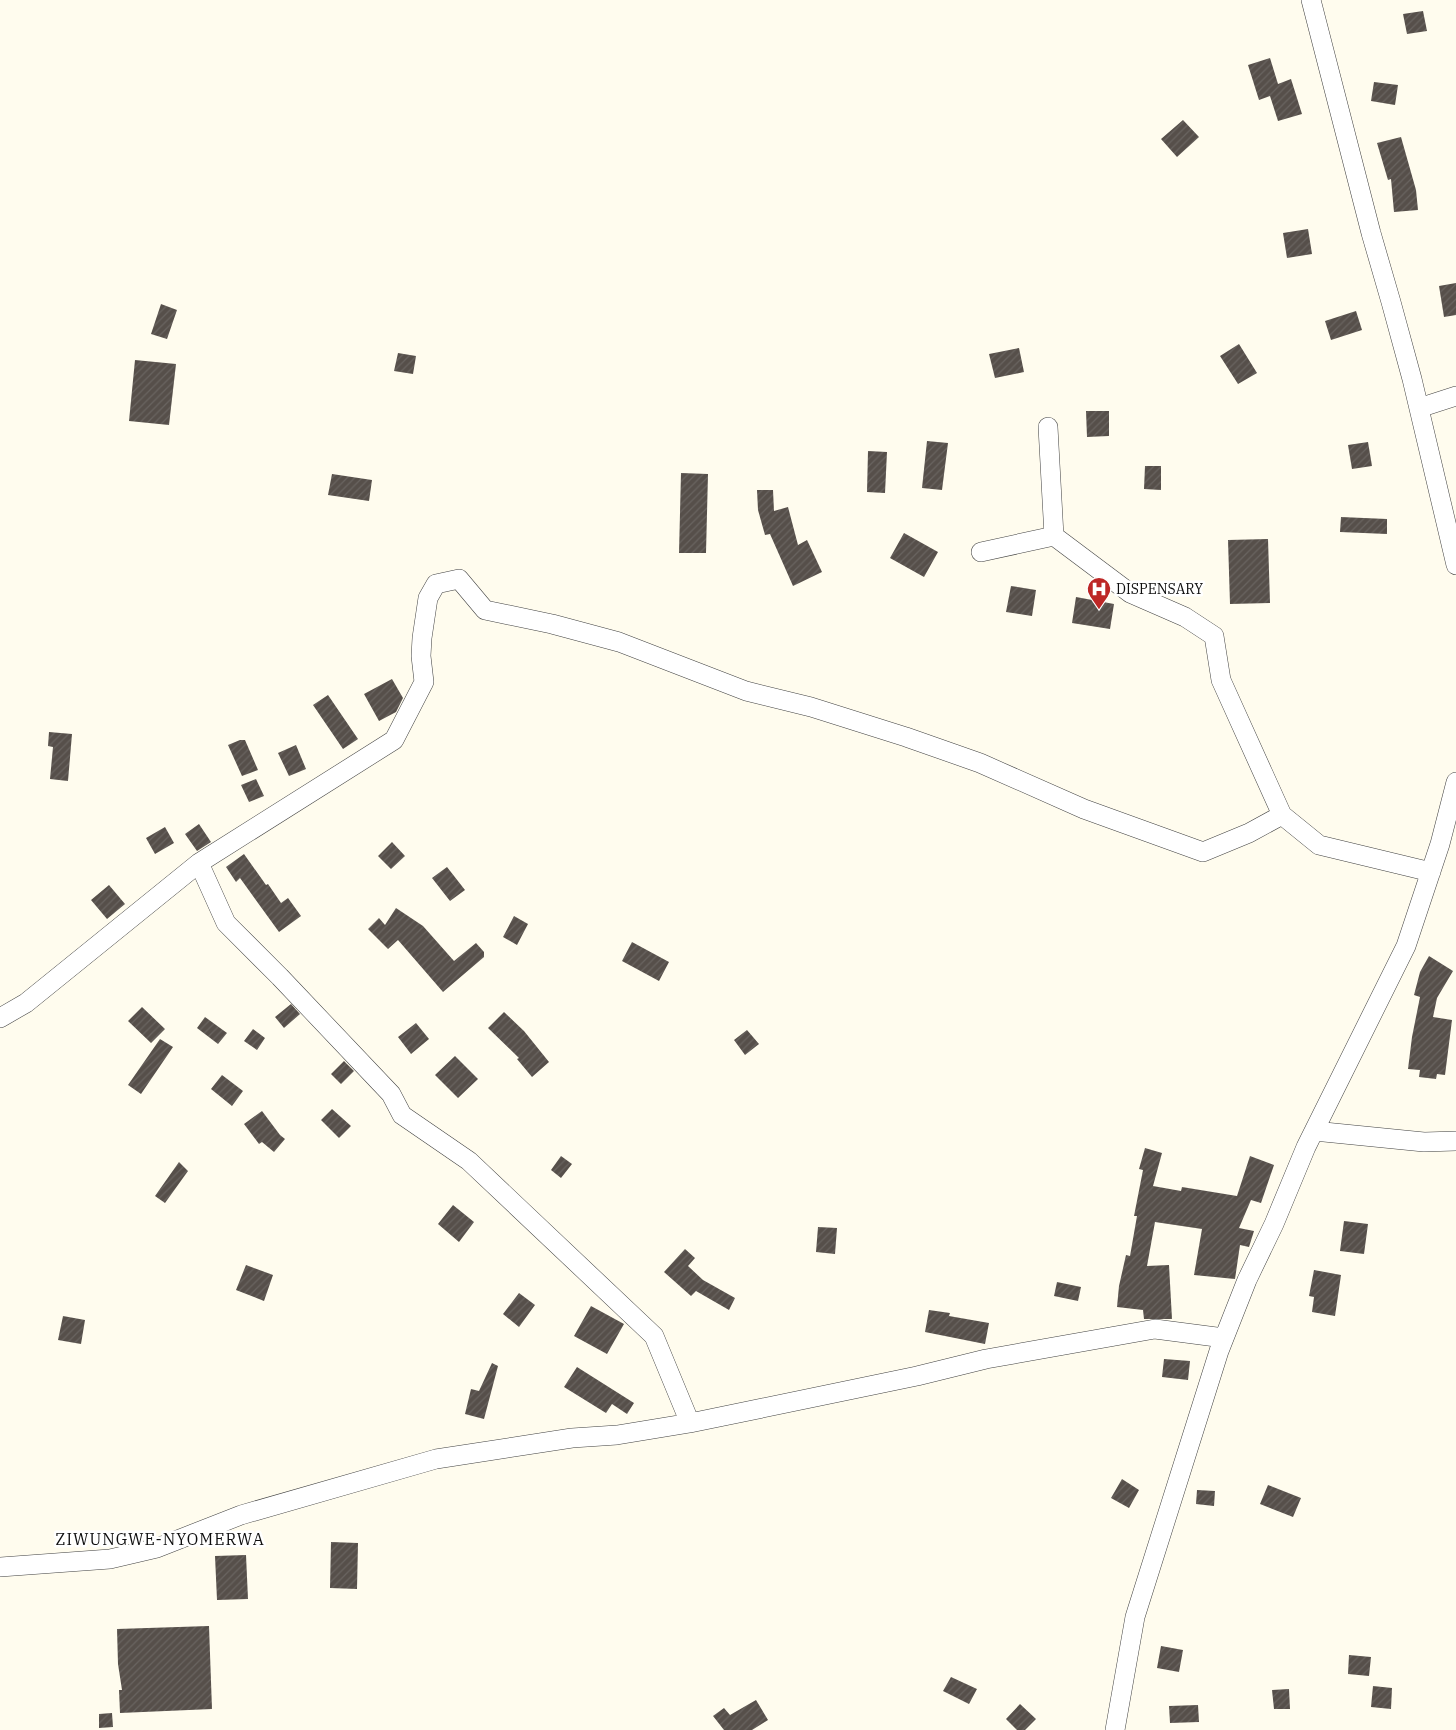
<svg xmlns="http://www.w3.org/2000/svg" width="1456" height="1730" viewBox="0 0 1456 1730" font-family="'IBM Plex Serif',serif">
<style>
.building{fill:url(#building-hatch)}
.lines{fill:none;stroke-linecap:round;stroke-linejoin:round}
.street-casing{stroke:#414141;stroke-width:20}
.street{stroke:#fff;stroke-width:19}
.labels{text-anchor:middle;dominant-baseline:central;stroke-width:5;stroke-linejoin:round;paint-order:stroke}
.poi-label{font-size:14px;fill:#0e0e0e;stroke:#fff;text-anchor:start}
.quarter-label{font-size:16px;letter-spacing:1px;fill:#0e0e0e;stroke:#fff}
</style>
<defs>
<pattern id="building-hatch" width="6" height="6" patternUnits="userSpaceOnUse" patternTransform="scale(1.25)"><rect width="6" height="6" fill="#564f4a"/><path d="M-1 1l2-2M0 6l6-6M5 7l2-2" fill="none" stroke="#696460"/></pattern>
</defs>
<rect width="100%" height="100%" fill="#fffcee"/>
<path class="building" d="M1423,11L1427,31L1407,34L1403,14Z
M1270,58L1278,84L1291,79L1302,114L1278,121L1270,96L1259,100L1248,65Z
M1374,82L1398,85L1395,105L1371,101Z
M1183,120L1199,137L1177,157L1161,139Z
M1401,137L1416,190L1418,210L1394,212L1391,179L1388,180L1377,143Z
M1308,229L1312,254L1287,258L1283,233Z
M1456,283V315L1444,317L1439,286Z
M161,304L177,310L167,339L151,334Z
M1356,311L1362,330L1331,340L1325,321Z
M1239,344L1257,373L1238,384L1220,356Z
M1019,348L1024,372L995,378L989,354Z
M398,353L416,356L413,374L394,371Z
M135,360L176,364L169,425L129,421Z
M1086,411H1109V436L1087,437Z
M927,441L948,443L942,490L922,488Z
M1368,442L1372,466L1352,469L1348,445Z
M868,451L887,452L885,493L867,492Z
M1145,466H1161V490L1144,489Z
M681,473L708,474L706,553H679Z
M332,474L372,480L369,501L328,495Z
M757,490H773L774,511L788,507L798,545L807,540L822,572L793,586L770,534L765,535L758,510Z
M1341,517L1387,519V534L1340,532Z
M904,533L938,552L924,577L890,558Z
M1268,539L1270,603L1230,604L1228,540Z
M1011,586L1036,590L1032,616L1006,612Z
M1076,597L1114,604L1110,629L1072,623Z
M392,679L403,698L396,712L379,721L364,694Z
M328,695L358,739L343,749L313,705Z
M49,732L72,734L68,781L50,779L53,747L48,746Z
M240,740H245L258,770L242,776L228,745Z
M296,745L306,769L289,776L278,753Z
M256,779L264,796L249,802L241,785Z
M199,824L211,842L197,851L185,834Z
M165,827L174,843L155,854L146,838Z
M392,842L405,856L391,869L378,856Z
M244,854L266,885L268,884L281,903L288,898L301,916L279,932L240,878L236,882L226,867Z
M447,867L465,890L450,901L432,878Z
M109,885L125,904L107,919L91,900Z
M396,908L423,926L454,961L476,943L484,952V957L443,992L398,940L388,949L368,929L379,918L385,925Z
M514,916L528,924L517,945L503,937Z
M632,942L669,962L659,981L622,961Z
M1429,956L1453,971L1437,998L1433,1017L1452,1020L1445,1075L1437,1074L1436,1079L1419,1077L1420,1070L1408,1069L1412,1037L1420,997L1414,995L1420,972Z
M291,1004L300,1014L284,1028L275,1017Z
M142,1007L165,1029L151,1043L128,1021Z
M504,1012L524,1031L549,1062L532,1077L517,1059L519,1058L488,1028Z
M205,1017L227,1033L218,1044L197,1028Z
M416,1023L429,1039L411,1054L398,1037Z
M253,1029L265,1038L257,1050L244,1041Z
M747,1030L759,1044L745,1055L734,1040Z
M160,1039L173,1047L141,1094L128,1085Z
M455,1056L478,1079L458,1098L435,1075Z
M344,1061L354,1071L341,1084L331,1074Z
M222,1075L243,1091L232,1106L211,1089Z
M332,1109L351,1126L339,1138L321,1120Z
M262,1111L280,1135L285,1139L274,1152L262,1142L259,1144L244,1124Z
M1145,1148L1162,1153L1153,1186L1181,1191L1182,1187L1237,1196L1250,1156L1274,1165L1261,1203L1251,1200L1239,1228L1254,1231L1249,1247L1240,1245L1235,1279L1194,1275L1202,1229L1155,1222L1147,1266L1169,1265L1172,1319H1144L1143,1310L1117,1307L1119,1286L1126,1255L1130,1256L1137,1216H1134L1143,1170L1139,1169Z
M561,1156L572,1164L561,1178L551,1170Z
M179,1162L188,1171L165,1203L155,1196Z
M453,1205L474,1222L459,1242L438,1224Z
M1344,1221L1368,1224L1364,1254L1340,1251Z
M818,1227L837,1228L835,1254L816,1252Z
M685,1249L695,1258L688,1266L703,1280L735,1298L729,1310L696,1291L691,1296L664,1272Z
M246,1265L273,1275L264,1301L236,1290Z
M1314,1270L1341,1275L1335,1316L1312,1312L1314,1297L1309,1296Z
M1057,1282L1081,1287L1078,1301L1054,1296Z
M519,1293L535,1305L519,1327L503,1314Z
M591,1306L624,1324L607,1354L574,1336Z
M929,1310L950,1313L949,1316L989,1323L985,1344L925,1332Z
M63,1316L85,1320L81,1344L58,1340Z
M1164,1359L1190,1361L1188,1380L1162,1377Z
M492,1363L498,1366L484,1419L465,1414L471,1389L479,1391Z
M577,1367L634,1403L627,1414L612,1404L606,1413L564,1387Z
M1122,1479L1139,1490L1129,1508L1111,1498Z
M1268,1485L1301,1498L1293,1517L1260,1504Z
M1197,1490L1215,1491L1214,1506L1196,1504Z
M331,1542L358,1543L357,1589L330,1588Z
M246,1555L248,1599L217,1600L215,1556Z
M209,1626L212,1709L120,1713L119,1690H122L118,1664L117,1629Z
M1161,1646L1183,1650L1179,1672L1157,1668Z
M1349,1655L1371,1657L1369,1676L1348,1674Z
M951,1677L977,1689L969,1704L943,1691Z
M1373,1686L1392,1688L1391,1709L1371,1707Z
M1289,1689L1290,1709H1274L1272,1690Z
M756,1700L768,1720L752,1730H724L713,1716L724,1708L730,1715Z
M1020,1704L1036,1719L1025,1730H1017L1006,1719Z
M1198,1705L1199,1722L1170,1723L1169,1706Z
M112,1713L113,1727L99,1728V1714Z"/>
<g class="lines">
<g class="street-casing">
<path id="street" d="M1311,0L1371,233L1391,302L1412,379L1456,565
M1419,408L1456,396
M1048,427L1054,536
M981,552L1054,536L1130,593L1185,617L1214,636L1221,680L1282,815
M199,863L226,923L280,977L391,1094L402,1115L469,1161L654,1336L690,1423
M0,1018L26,1003L199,863L394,740L424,682L421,656L422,638L428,598L436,584L459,579L485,610L552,624L619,642L746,691L811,707L906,737L980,763L1084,809L1203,852L1249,833L1282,815L1319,845L1431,872
M1314,1131L1424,1142L1456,1141
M0,1567L110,1559L157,1548L241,1515L436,1459L572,1438L617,1435L690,1423L917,1376L986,1359L1155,1329L1224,1338
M1115,1730L1135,1617L1219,1351L1247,1280L1274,1224L1306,1147L1406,946L1440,844L1456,782"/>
</g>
<use href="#street" class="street"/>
</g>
<defs>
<g id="hospital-pin" transform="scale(1.25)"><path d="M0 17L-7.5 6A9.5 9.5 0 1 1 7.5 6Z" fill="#bd2726" stroke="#fff"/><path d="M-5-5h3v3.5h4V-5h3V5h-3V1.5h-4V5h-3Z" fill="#fff"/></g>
</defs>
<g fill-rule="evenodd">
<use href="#hospital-pin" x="1099" y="589"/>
</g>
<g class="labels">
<g class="poi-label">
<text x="1116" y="589">DISPENSARY</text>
</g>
<g class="quarter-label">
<text x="160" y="1539">ZIWUNGWE-NYOMERWA</text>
</g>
</g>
</svg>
